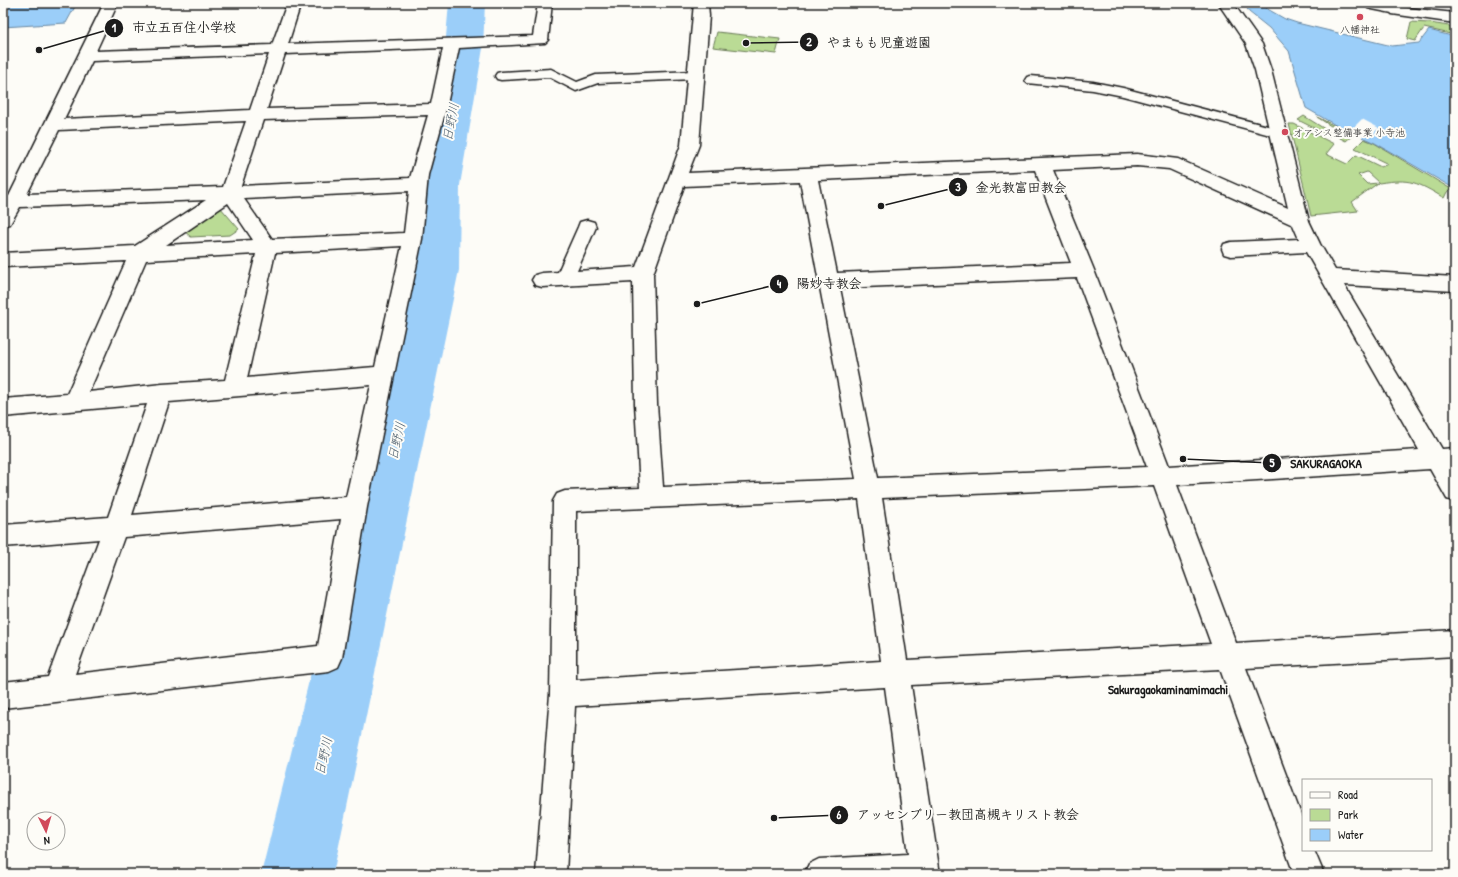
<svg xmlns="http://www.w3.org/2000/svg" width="1458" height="877" viewBox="0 0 1458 877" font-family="'Patrick Hand','Klee One',sans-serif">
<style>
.green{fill:#badb95;stroke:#6b7c58}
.water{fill:#9bcef9;stroke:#6887a1}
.pier{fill:#fdfcf7}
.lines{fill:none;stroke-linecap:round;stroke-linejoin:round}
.river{fill:#9bcef9;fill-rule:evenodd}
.service-casing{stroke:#1c1c1c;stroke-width:3}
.minor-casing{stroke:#1c1c1c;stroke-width:3}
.service{fill:#fdfcf7;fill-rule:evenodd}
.minor{fill:#fdfcf7;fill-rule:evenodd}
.poi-dot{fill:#d1495b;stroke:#fdfcf7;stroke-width:1.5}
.labels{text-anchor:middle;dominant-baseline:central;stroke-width:4;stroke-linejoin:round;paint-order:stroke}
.far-poi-label{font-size:10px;fill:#1c1c1c;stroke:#fdfcf7}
.water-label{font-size:13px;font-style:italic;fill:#485a69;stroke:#fdfcf7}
.neighbourhood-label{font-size:13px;font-weight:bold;fill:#1c1c1c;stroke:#fdfcf7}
.leader{fill:none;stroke:#1c1c1c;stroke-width:1.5}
.callout-dot{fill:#1c1c1c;stroke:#fdfcf7;stroke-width:1.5}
.mark-label{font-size:12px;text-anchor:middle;font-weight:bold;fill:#fff}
.callout-label{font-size:13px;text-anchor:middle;font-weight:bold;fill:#1c1c1c;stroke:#fdfcf7;stroke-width:4;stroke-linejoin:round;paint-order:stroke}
</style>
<rect width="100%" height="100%" fill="#fdfcf7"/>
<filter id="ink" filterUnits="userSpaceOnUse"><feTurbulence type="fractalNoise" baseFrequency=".025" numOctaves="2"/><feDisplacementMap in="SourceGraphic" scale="8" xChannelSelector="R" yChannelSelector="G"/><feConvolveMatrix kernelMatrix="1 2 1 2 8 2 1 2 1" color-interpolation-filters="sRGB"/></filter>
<g filter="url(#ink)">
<path class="green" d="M1411,22L1430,23L1455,27V35L1424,28L1415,41L1407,39Z
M717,32L780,39L776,54L713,47Z
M1304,116L1328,131L1330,136L1298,120Z
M1317,117L1353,135L1346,141L1340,138L1337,130Z
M1289,124H1294L1334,144L1326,154L1347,164L1356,155L1381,167L1388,164L1355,148L1364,139L1374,143L1451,189L1447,192L1444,198C1417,182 1410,178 1379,183L1367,172L1358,175L1367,184L1378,183L1352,202L1358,211L1311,216Z
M220,207L239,229L230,235L191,237L184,231Z"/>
<path class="water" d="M3,3H77L66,23L3,27Z
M1257,3L1285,19L1297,23L1392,46L1419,43L1429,30L1455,37V189L1375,143L1337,126L1306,108L1289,51L1269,28L1249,12L1245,4Z"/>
<path class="pier" d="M1362,119L1379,128L1371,135L1366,133L1360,139L1353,136L1359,130L1354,127Z"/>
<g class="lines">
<path class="river" d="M449,3H485L483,48L460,185L459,270L333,874H261L411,270L416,185L445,48Z"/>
<g class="service-casing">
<path id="service" d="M1365,3H1377L1401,9L1403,11L1401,13L1397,14L1372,9L1368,8Z
M551,69L577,82L596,75L695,71L699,72L701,75L699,78L695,79L598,83L576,91L549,77L501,80L497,79L495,76L497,73L501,72Z
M1031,76L1093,82L1123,88L1283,130L1285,133L1283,136L1278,137L1123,96L1093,90L1027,83L1025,80L1027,77Z"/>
</g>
<g class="minor-casing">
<path id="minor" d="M104,3H118L96,51L272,45L287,3H301L288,44L533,36L538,3H552L548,40L545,43L459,48L446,109L428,175L422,239L367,507L342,658L338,667L329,671L3,708V682L48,677L99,539L3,547V525L108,517L147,404L3,417V399L67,394L126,261L3,267V253L135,246L206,200L20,207L10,224L3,226V197L9,196ZM443,48L431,104L267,109L285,54ZM269,54L250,110L64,119L92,61ZM428,115L410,178L241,186L263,120ZM246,121L223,187L27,194L59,130ZM409,191L404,233L272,239L244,199ZM228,203L253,240L166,245ZM402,246L375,367L247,378L275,253ZM256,254L225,380L162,384L89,392L146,260ZM371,385L346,497L132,515L169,402ZM341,519L318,646L75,674L124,537Z
M694,3H708L709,16L699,145L688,173L1137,154L1178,159L1288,208L1255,70L1246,44L1218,3H1233L1262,44L1271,70L1309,221L1320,244L1335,270L1455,277V291L1344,285L1442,449L1455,448V468H1453L1455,471V502L1447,499L1430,469L1177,485L1236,643L1455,630V656L1246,668L1303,820V850H1314L1324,874H1294L1220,669L911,685L940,874H804L809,864L819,859L908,854L885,687L575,706L566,874H536L550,694L553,501L557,494L565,491L640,488L635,404L633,282L542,287L535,285L532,280L535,275L542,273L558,272L578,227L580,222L587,220L594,222L596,227L577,271L636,267L681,145ZM1137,166L1169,169L1293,225L1299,239L1231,242L1224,244L1222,249L1224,254L1231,256L1306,252L1419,450L1169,466L1094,270L1053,170ZM1035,170L1071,263L837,273L818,180ZM800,181L856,479L663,487L657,404L653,274L684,186ZM1077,278L1147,467L878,478L840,288ZM1154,486L1211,644L907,660L882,498ZM859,499L881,661L576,680V511Z
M1397,7L1455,13V23L1392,14L1390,11L1392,8Z"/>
</g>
<use href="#service" class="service"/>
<use href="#minor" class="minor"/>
</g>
</g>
<g class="poi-dot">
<circle cx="1360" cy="17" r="4"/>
<circle cx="1285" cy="132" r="4"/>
</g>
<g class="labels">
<g class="far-poi-label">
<text x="1360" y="29">八幡神社</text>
<text x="1293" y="132" text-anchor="start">オアシス整備事業 小寺池</text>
</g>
<g class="water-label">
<text transform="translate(450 122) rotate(-79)">日野川</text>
<text transform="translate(396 441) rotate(-77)">日野川</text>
<text transform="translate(323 756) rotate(-77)">日野川</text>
</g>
<g class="neighbourhood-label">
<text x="1168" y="689">Sakuragaokaminamimachi</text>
</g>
</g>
<path class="leader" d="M39 50L114 28M746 43L809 42M881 206L958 187M697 304L779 284M1183 459L1272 463M774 818L839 815"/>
<g class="callout-dot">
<circle cx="39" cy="50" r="4"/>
<circle cx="746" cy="43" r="4"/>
<circle cx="881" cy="206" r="4"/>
<circle cx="697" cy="304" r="4"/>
<circle cx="1183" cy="459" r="4"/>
<circle cx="774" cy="818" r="4"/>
<circle cx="114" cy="28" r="10"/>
<circle cx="809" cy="42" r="10"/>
<circle cx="958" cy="187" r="10"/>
<circle cx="779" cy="284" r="10"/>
<circle cx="1272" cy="463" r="10"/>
<circle cx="839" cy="815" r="10"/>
</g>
<g class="mark-label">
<text x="114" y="32">1</text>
<text x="809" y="46">2</text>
<text x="958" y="191">3</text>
<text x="779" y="288">4</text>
<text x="1272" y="467">5</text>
<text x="839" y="819">6</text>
</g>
<g class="callout-label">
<text x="184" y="32">市立五百住小学校</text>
<text x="879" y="47">やまもも児童遊園</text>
<text x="1021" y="192">金光教富田教会</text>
<text x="829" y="288">陽妙寺教会</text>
<text x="1326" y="468">SAKURAGAOKA</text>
<text x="968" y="819">アッセンブリー教団高槻キリスト教会</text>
</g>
<rect width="1458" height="877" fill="none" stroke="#fdfcf7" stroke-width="16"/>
<rect x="8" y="8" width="1442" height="861" fill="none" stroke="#1c1c1c" stroke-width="1.5" filter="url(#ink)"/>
<rect x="1302" y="779" width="130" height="72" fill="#fdfcf7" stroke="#a3a29f"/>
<rect x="1310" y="792" width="20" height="6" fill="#fdfcf7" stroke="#a3a29f"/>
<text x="1338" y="799" font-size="12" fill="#1c1c1c">Road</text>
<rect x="1310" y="809" width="20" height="12" fill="#badb95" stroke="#a3a29f"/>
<text x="1338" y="819" font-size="12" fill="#1c1c1c">Park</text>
<rect x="1310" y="829" width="20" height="12" fill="#9bcef9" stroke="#a3a29f"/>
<text x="1338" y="839" font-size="12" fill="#1c1c1c">Water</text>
<g transform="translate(46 831) rotate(175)"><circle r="19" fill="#fdfcf7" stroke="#a3a29f"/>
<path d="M0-3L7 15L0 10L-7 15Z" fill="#d1495b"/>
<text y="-6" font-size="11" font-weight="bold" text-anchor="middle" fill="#1c1c1c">N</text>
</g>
</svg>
